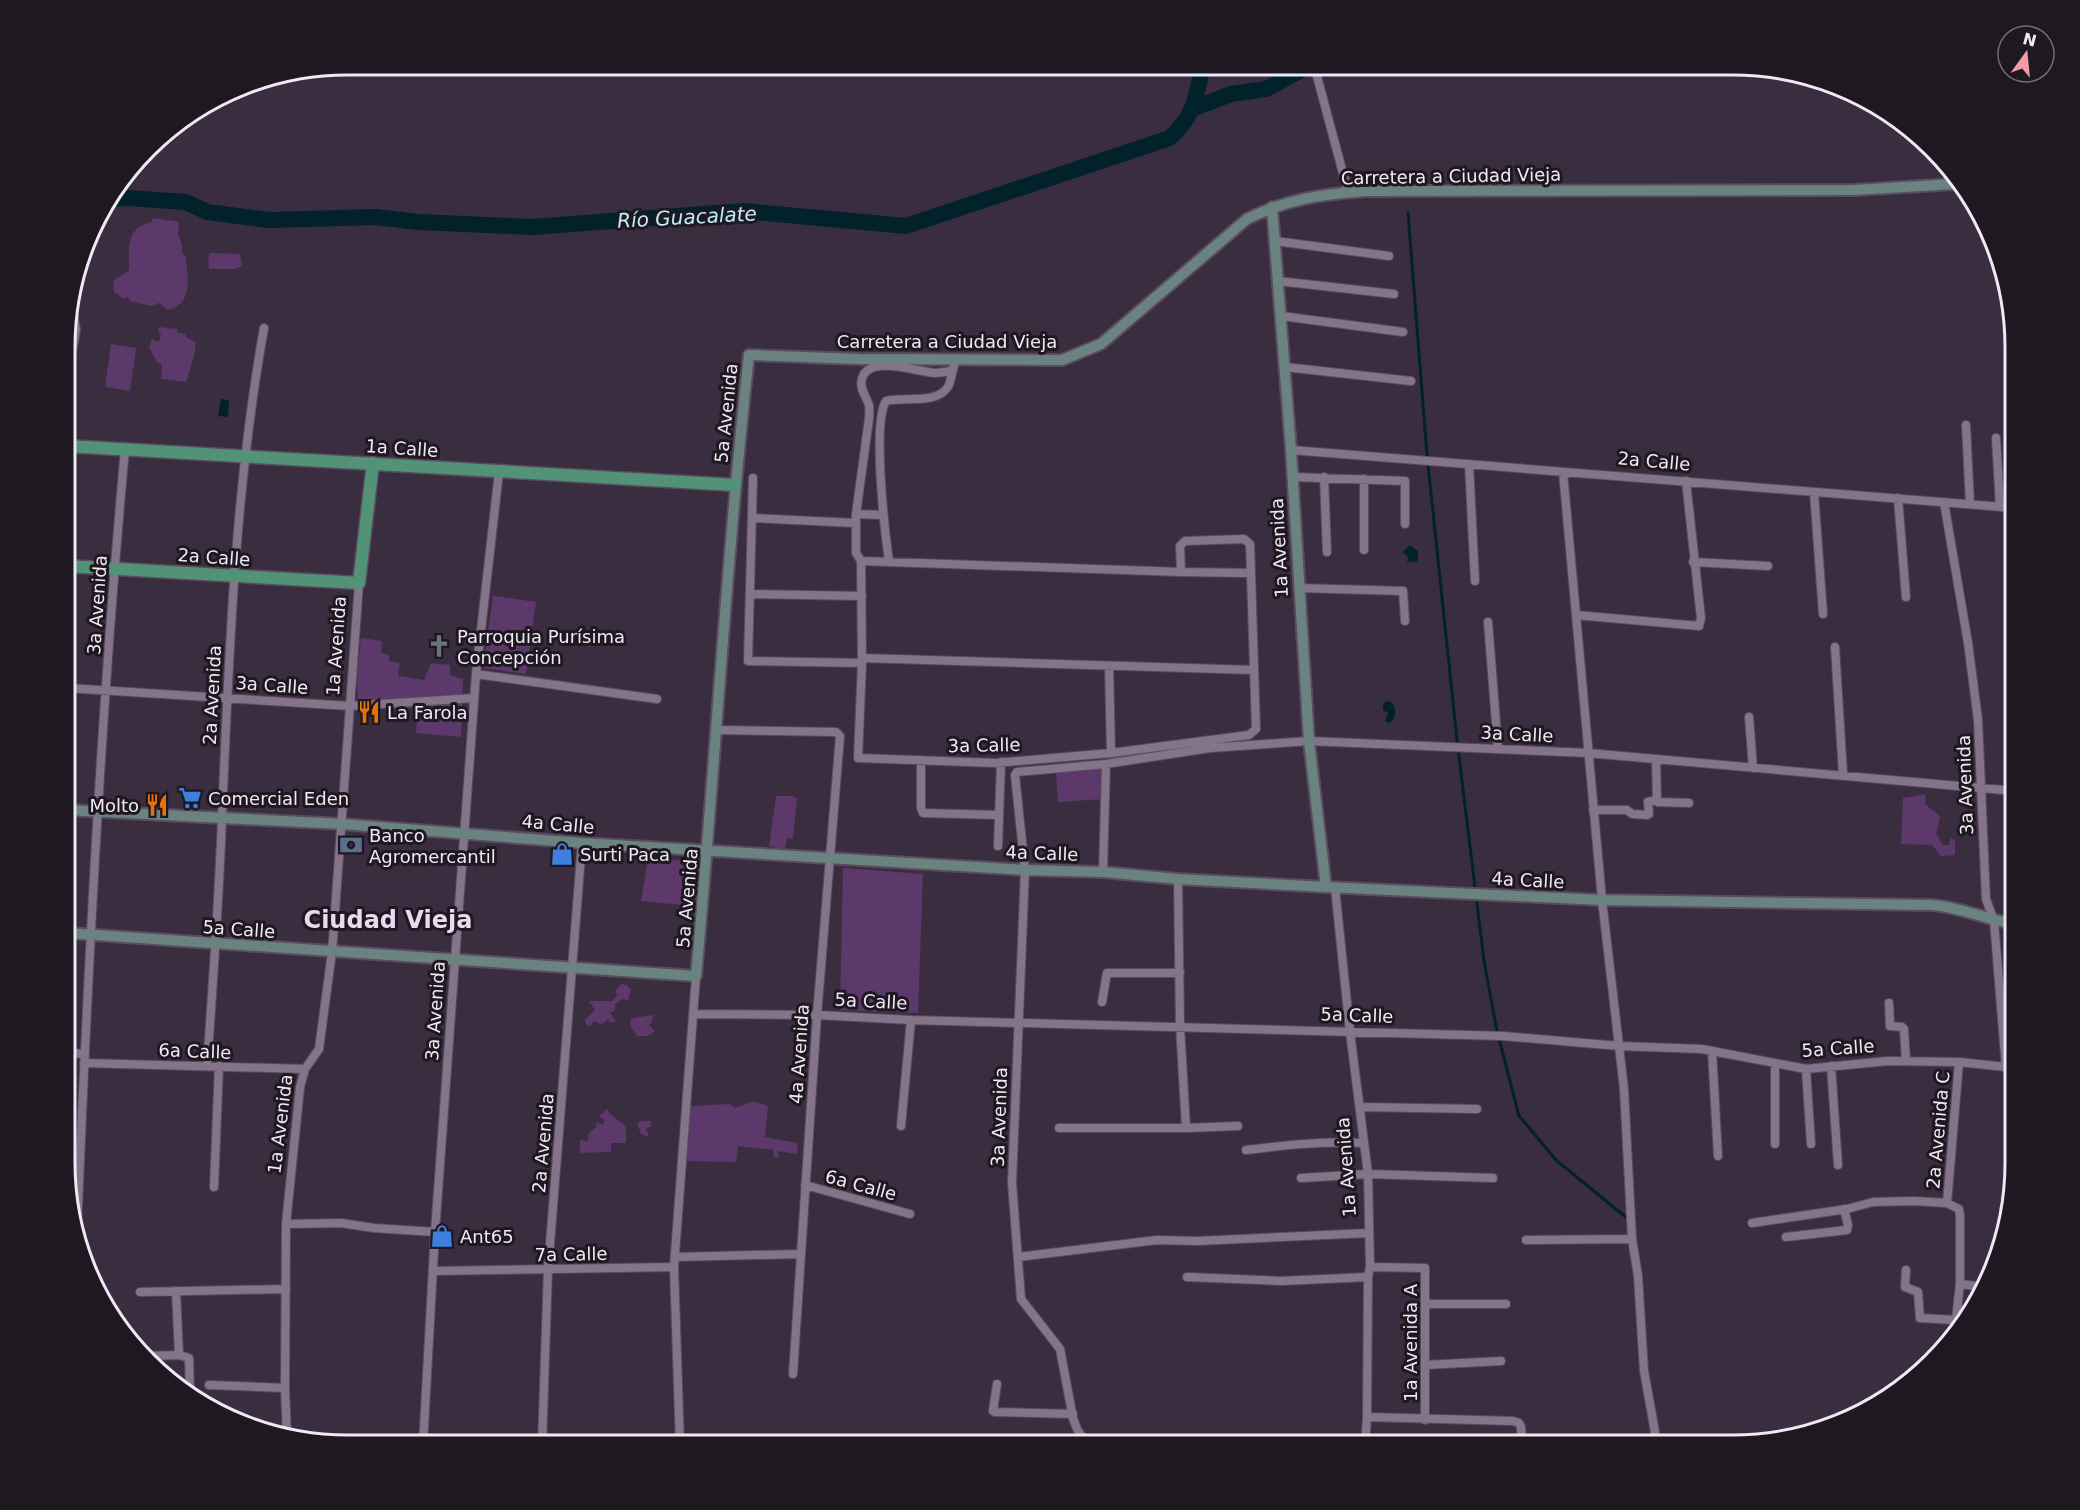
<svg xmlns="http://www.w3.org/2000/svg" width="2080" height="1510" viewBox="0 0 2080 1510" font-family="'DejaVu Sans',sans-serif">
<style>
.green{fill:#5d386b}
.water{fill:#01222a}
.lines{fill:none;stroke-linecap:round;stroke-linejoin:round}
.stream{stroke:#01222a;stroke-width:3}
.river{stroke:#01222a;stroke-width:16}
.street-casing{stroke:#584c5d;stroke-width:10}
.secondary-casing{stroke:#584c5d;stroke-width:14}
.primary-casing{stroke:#584c5d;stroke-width:15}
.street{stroke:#84748a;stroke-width:8}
.secondary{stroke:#6b8380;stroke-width:10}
.primary{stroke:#529377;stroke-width:12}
.labels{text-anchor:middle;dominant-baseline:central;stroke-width:6;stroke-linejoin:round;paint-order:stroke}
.street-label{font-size:18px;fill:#f1e8f5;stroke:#1e1821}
.poi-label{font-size:18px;fill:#f1e8f5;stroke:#1e1821;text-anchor:start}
.water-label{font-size:20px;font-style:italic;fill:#beedfc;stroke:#1e1821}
.district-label{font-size:24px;font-weight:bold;fill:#ebd9f2;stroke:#1e1821}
.rim{fill:none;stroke:#f1e8f5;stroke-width:3}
</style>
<rect width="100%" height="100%" fill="#3b2d40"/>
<path class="green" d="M153,218L179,222L178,235L182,244V253L186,257C187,278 194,303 168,310L159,303L151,306L130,301L128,297L124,299L114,292L113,281L129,270C129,247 126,228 151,222Z
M210,253L240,254L242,266L235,269H209L208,260Z
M159,327L177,329V332L185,334L187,338L196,342L194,356L186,382L161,379L162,365L157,362L149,347L152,339L159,342L161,333L158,332Z
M111,344L136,348L130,391L105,387Z
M493,596L536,602L526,674L483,668Z
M361,638L382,641L381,653L389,655V661L400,663L398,676L424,680L431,663L450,665V675L463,679L461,737L416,733L418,708L358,709L357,674Z
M1102,769L1104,799L1058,802L1056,771Z
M1926,794L1925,804L1940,816L1936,834L1943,845H1949L1951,838L1955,840V855L1941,856L1932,845L1901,844L1903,798Z
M776,796H793L797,799L793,839L787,838L785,849L769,846Z
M648,858L698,862L693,906L641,901Z
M843,868L923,874L918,1013L840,1010Z
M621,984L627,985L631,990L628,1000L622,999L614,1005L616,1007L614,1011L610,1013L616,1021L610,1023L608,1019L604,1023L600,1024L594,1021L591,1026L586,1025L585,1020L595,1010L589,1001H612L617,995L615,991Z
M653,1015L652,1022L649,1025L655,1031L648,1036H637L631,1027L630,1021L633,1018Z
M753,1101L768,1106L765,1137L798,1143L797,1154L778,1151L779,1158L774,1157L773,1150L738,1146L736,1162L686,1161L690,1106L730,1104L735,1108Z
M607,1109L611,1115L626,1126V1143H611V1152L580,1153V1140L588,1141V1135L592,1130L597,1127L595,1123L603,1124L605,1120L599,1117Z
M642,1121H652L650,1127L646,1128L649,1137L641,1134L637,1123Z"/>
<path class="water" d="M221,399L229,400L228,417L218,416Z
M1410,545L1418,551V561L1407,562L1408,557L1403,552Z
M1386,701L1391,702C1397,708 1397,718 1389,723L1385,721L1388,713L1383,710V705Z"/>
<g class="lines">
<path class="stream" d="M1408,213L1427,455L1457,740L1484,961L1497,1031L1519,1116L1557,1161L1627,1218"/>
<path class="river" d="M1192,109L1231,94L1266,89L1311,65
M111,199L127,198L186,202L207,212L269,220L376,217L418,222L533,227L743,211L906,226L1170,138C1195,115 1196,96 1203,65"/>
<g class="street-casing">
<path id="street" d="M1314,65L1348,192
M1275,241L1389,256
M1278,281L1394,294
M1281,316L1403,332
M1285,367L1411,381
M953,370C947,372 941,373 935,373C918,372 868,354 862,379C859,388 866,396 869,405C870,409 869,415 869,419L856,514V553L861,561L862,663L858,758L996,763L1111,753L1249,735L1256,729L1250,544L1244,539L1185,541L1180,546L1181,572
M67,382L76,330L71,297
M1966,425L1970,504
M1996,438L2000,507
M1291,450L2015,508
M1469,464L1475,581
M1563,472L1602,900L1624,1089L1632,1239L1638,1276L1644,1371L1655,1432L1653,1445
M1293,477L1405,481V524
M1324,477L1327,552
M753,478L748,661L862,663
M1364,479V550
M1814,492L1823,614
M1898,498L1906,597
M1944,502L1968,643L1978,720L1986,899L1994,921L2006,1068
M2009,508L2015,561
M856,514L882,515
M752,518L855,523
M861,561L1181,572L1250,573
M889,562C885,533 872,423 886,401C904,396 938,406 949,385C951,379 952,372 954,366
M1693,562L1768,566
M1299,588L1403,591L1405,621
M750,594L862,596
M1576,615L1699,626L1701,618L1686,481
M1488,622L1498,748
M1835,647L1843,774
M862,658L1254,670
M1109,666L1111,753
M476,674L657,699
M67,688L350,706L474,698
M1749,717L1753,768
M716,730L836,732L840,736L817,1015L793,1374
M1656,759L1657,802L1689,803
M921,760V808L923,813L999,815
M1593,810H1627L1632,814L1647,815L1649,814L1648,802L1657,800
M998,846L1001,762
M1103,872L1106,764
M1178,879L1180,1026L1186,1128
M1335,888L1350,1032L1368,1174L1370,1267L1368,1277L1367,1417L1365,1445
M1102,1002L1107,973H1180
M1889,1003L1890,1026L1902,1027L1904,1029L1906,1061
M694,1014L817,1015L911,1020L1503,1036L1619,1046L1702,1049L1806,1069L1888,1061L1959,1062L2015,1068
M1712,1051L1718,1156
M67,1053L85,1054
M84,1063L305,1069
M1775,1063V1144
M207,1066C213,983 219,900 222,817C229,653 235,489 264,328
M1831,1066L1838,1165
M1806,1069L1811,1144
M1360,1107L1477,1109
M901,1126L911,1020
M1059,1128H1186L1238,1126
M1246,1150C1286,1145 1324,1141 1364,1143
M1301,1178L1368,1174L1493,1178
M805,1185L910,1214
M214,1187L219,1066
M2004,1209L2008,1210
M1752,1223L1847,1209L1873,1202L1914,1201L1947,1203
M286,1224L341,1223L374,1228L435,1232
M77,1230C88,969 101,709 125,449
M1786,1237L1847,1230L1848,1225L1844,1209
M1526,1240L1632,1239
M675,1257L800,1254
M1018,1257L1157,1240L1197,1241L1369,1233
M1370,1267L1425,1268V1420
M1906,1270L1905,1287L1918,1292L1920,1318L1956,1320
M433,1271L674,1267
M1187,1277L1281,1281L1368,1277
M1960,1284L1985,1287
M176,1291L179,1355
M140,1292L286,1289
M1426,1304H1506
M1954,1337L1960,1284V1216L1959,1209L1947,1203L1959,1062
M148,1356L179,1355L189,1358L190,1395
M1425,1365L1501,1361
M997,1384L993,1411L995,1412L1073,1414
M209,1385L285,1388
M1367,1417L1513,1421L1519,1423L1521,1427L1522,1445
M287,1437L285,1388L286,1224L300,1087L305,1069L319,1049L332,952L359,583
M423,1445L435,1232L476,674L499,472
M542,1445L548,1269L582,843
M680,1445L674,1267L696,976
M1087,1445L1077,1429L1073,1418L1060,1349L1021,1299L1012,1183L1025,870L1015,775L1017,772L1106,764L1210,748L1309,741L1588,753L2015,791"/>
</g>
<g class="secondary-casing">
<path id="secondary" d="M1272,207L1291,450L1309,741L1326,887
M67,810L342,824L582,843L1025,870L1103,872L1178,879L1326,887L1602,900L1932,905C1961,907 1986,920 2015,924
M67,933L696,976C715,769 726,561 749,355L859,359L1062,360L1101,344L1247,219C1287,199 1322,194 1366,191L1854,190L1955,184"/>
</g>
<g class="primary-casing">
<path id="primary" d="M67,446L735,485
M67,566L359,583L373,463"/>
</g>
<use href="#street" class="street"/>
<use href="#secondary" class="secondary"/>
<use href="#primary" class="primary"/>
</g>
<defs>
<g id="church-bare" transform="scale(1.8)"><path d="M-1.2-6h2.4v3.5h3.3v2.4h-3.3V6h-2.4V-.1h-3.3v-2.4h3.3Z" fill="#6b7280" stroke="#1e1821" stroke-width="2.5" paint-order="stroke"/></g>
<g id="restaurant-bare" transform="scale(1.8)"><path d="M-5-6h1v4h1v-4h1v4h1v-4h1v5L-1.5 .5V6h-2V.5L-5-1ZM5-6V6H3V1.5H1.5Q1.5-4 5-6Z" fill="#e8710a" stroke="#1e1821" stroke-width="2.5" paint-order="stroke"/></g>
<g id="supermarket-bare" transform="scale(1.8)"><path d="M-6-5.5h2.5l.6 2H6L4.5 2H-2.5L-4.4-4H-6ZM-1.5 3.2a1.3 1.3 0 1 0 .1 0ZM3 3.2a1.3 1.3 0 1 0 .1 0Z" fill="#3f7fe0" stroke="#1e1821" stroke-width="2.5" paint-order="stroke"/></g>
<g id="bank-bare" transform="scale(1.8)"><path d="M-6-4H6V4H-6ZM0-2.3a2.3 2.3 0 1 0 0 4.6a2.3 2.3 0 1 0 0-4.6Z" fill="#5c6f8a" stroke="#1e1821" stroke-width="2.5" paint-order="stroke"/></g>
<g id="shop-bare" transform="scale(1.8)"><path d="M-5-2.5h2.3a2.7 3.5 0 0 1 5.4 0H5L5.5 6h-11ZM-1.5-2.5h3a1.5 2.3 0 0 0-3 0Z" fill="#3f7fe0" stroke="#1e1821" stroke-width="2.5" paint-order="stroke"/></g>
</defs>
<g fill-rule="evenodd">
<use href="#church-bare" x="439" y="646"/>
<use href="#restaurant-bare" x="369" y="712"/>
<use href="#supermarket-bare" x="190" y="798"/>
<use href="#restaurant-bare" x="157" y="805"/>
<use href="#bank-bare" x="351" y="845"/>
<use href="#shop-bare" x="562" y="854"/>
<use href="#shop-bare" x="442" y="1236"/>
</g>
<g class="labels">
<g class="street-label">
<text transform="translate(1451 176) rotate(-1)">Carretera a Ciudad Vieja</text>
<text x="947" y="341">Carretera a Ciudad Vieja</text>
<text transform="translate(726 413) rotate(-84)">5a Avenida</text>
<text transform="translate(402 448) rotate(4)">1a Calle</text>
<text transform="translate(1654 461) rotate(5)">2a Calle</text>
<text transform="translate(1279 548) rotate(-93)">1a Avenida</text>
<text transform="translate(214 557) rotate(4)">2a Calle</text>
<text transform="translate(97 605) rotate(-86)">3a Avenida</text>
<text transform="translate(336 646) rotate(-86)">1a Avenida</text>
<text transform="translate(272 685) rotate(4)">3a Calle</text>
<text transform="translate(212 695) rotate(-87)">2a Avenida</text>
<text transform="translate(1517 734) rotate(3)">3a Calle</text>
<text transform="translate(984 745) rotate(-1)">3a Calle</text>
<text transform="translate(1965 785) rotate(-92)">3a Avenida</text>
<text transform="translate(558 824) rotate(5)">4a Calle</text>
<text transform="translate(1042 853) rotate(2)">4a Calle</text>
<text transform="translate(1528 880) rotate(3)">4a Calle</text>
<text transform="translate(687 898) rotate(-85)">5a Avenida</text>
<text transform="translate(239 929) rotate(4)">5a Calle</text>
<text transform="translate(871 1001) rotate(3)">5a Calle</text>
<text transform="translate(435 1011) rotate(-86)">3a Avenida</text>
<text transform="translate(1357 1015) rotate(2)">5a Calle</text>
<text transform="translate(1838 1048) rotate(-4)">5a Calle</text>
<text transform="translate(195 1051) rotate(2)">6a Calle</text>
<text transform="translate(799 1054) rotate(-86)">4a Avenida</text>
<text transform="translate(999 1117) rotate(-88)">3a Avenida</text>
<text transform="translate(280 1124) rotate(-83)">1a Avenida</text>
<text transform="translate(1938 1130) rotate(-85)">2a Avenida C</text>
<text transform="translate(543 1143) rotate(-85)">2a Avenida</text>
<text transform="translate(1346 1167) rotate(-94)">1a Avenida</text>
<text transform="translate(861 1185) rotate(15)">6a Calle</text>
<text transform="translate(571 1254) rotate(-1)">7a Calle</text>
<text transform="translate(1410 1343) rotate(-90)">1a Avenida A</text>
</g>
<g class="poi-label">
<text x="457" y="636">Parroquia Purísima<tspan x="457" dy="21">Concepción</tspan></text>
<text x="387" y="712">La Farola</text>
<text x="208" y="798">Comercial Eden</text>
<text x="139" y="805" text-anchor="end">Molto</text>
<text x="369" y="835">Banco<tspan x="369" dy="21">Agromercantil</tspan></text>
<text x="580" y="854">Surti Paca</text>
<text x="460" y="1236">Ant65</text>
</g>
<g class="water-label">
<text transform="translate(687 217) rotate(-3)">Río Guacalate</text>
</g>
<g class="district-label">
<text x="388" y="920">Ciudad Vieja</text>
</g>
</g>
<path d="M0 0H2080V1510H0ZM347 75H1733A272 272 0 0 1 2005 347V1163A272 272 0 0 1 1733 1435H347A272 272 0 0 1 75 1163V347A272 272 0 0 1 347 75Z" fill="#1e1821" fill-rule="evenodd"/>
<path class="rim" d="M347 75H1733A272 272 0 0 1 2005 347V1163A272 272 0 0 1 1733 1435H347A272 272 0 0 1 75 1163V347A272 272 0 0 1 347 75Z"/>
<g transform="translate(2026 54) rotate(15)"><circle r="28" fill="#1e1821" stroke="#726b76" stroke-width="1.5"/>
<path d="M0-4.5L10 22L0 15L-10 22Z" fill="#f49aa5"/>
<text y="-9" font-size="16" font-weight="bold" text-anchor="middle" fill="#f1e8f5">N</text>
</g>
</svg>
